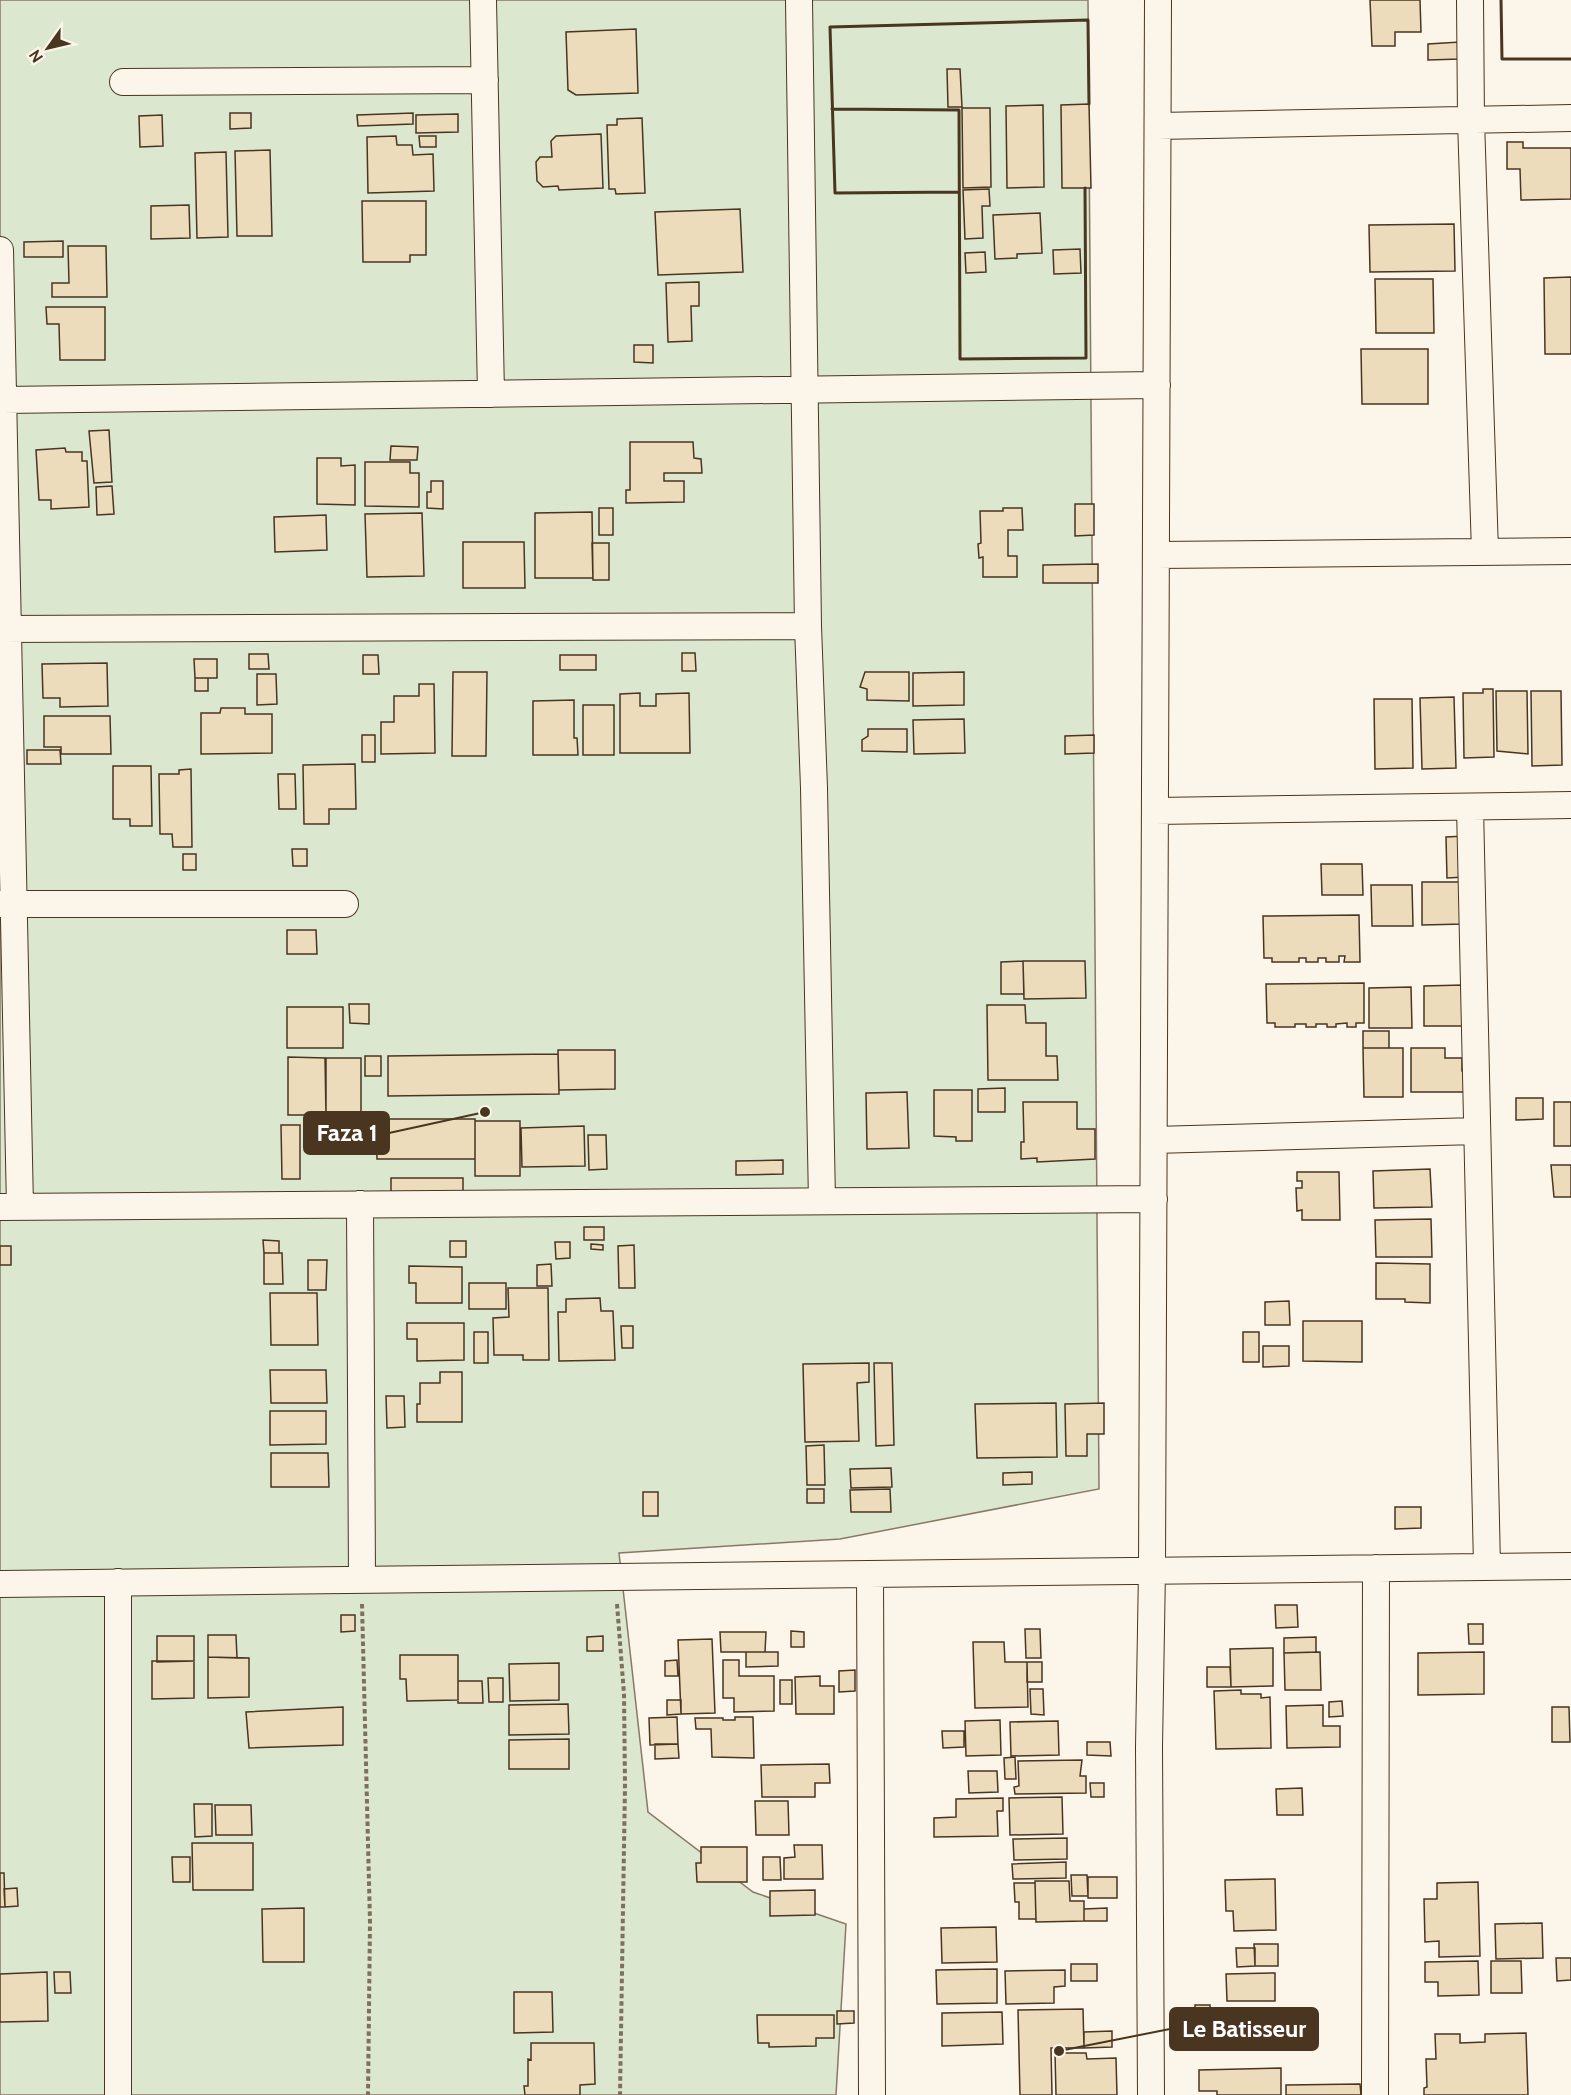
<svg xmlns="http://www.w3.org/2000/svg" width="1571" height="2095" viewBox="0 0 1571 2095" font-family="Cabin,sans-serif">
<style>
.green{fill:#dce7d0;stroke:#887966;stroke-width:1.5}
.building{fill:#ecdcbc;stroke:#4a3520;stroke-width:1.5}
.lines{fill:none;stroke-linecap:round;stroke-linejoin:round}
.minor-casing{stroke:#4a3520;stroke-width:28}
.path{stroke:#7f6f5c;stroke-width:4;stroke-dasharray:4.5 3;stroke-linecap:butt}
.minor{stroke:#fbf6e9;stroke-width:26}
.wall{stroke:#4a3520;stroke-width:3}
.leader{fill:none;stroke:#4a3520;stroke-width:2}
.callout-dot{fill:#4a3520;stroke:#fbf6e9;stroke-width:2}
.callout{fill:#4a3520;stroke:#4a3520;stroke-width:2}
.callout-label{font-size:24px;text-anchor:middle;font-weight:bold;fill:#fff}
</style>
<rect width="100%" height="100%" fill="#fbf6e9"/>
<path class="green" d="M0,0H1088L1099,1489L840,1539L619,1553L648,1812L753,1892L846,1924L836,2095H0Z"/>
<path class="building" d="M1370,0H1420L1421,32H1395V46H1372Z
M636,29L638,93L576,95L568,90L566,32Z
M1460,42V59L1428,60V44Z
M947,69H960L962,107H948Z
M1089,104L1091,188H1062L1061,105Z
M1043,105L1044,187L1007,188L1006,106Z
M962,108H990L991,187L963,188Z
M230,113H251V128L230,129Z
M413,113V124L358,126L357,115Z
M458,114V132L416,133V115Z
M162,115L163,146L140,147L139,116Z
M642,118L645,193L616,194L615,189H609L607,125H617V119Z
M601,134L603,188L559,190L558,186L543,187L537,181L536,162L540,157H552L551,141L556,136Z
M396,136L397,145H412L413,155L433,154L434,191L368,193L367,137Z
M419,136H436V147H420Z
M1507,142H1523V148H1571V199L1521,200L1520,169H1507Z
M270,150L272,236H237L235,151Z
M226,152L228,237L197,238L195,153Z
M989,189L990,206H982L983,238L965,239L963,190Z
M362,201H426V255H410V262H363Z
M189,205L190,238L151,239V206Z
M740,209L743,272L658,275L655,212Z
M1040,213L1042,253L1017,254V258L995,259L993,215Z
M1454,224L1455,271L1370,272L1369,225Z
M63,241V257H24V242Z
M68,246H106L107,297H52V283H69Z
M1080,249L1081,273L1054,274L1053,250Z
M985,252L986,272L966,273L965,253Z
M1571,277V354H1545L1544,278Z
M1375,279H1433L1434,333H1376Z
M699,282V306H691L692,341L668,342L666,283Z
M46,307H105V360H60L59,324H47Z
M634,345H653V363L634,362Z
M1361,349H1428V404H1362Z
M109,430L112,482L94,483L89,431Z
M630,442H693L694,458L701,459L702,473H664V481H684V502L626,503V490H630Z
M391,446L418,447L417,460H390Z
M65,448L66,452H82V461H87L89,507L51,509V500H39L36,450Z
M317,458H341V466L355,465V505L317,504Z
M365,462H410V473H419V507L365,506Z
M431,481H443V509L427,508V492H431Z
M112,486L114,514L97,515L96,487Z
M1075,504H1094V535L1075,536Z
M599,508H613V535H599Z
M1003,508H1022L1023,530H1008V556H1017V577H983V557L979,558L978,544L981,543L980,511H1003Z
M592,512L593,578H535V513Z
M422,513L424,576L367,577L365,514Z
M326,515L327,550L275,552L274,517Z
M463,542H524L525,588H463Z
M592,543H609V580H593Z
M1098,564V583H1043V565Z
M682,653H695L696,671H682Z
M249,654H268L269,669H249Z
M363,655H378L379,674H363Z
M560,655H596V670H560Z
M194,659H217V678H195Z
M107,663L108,706L60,707V698H43L42,664Z
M453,672H487L486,756H452Z
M865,672H909V701L867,700V689L860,687Z
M964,672V705L913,706V673Z
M257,674H276L277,704L257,705Z
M195,678H208V691H195Z
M419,684H434L435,753L381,754V722H394V696H419Z
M1483,689H1493L1494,757L1464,758L1463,693H1483Z
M1496,691H1527L1528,754L1497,751Z
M1531,691H1561L1562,765L1532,766Z
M640,693V706H656V694L689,693L690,753H620V694Z
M1454,697L1456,768L1422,769L1420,698Z
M1374,699H1412L1413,768L1375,769Z
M574,700V738H577L578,755H533V701Z
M583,705H614V755H583Z
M221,708H245V714H272V753L201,754V713H220Z
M44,716H110L111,754H61V747H44Z
M964,719L965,753L914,754L913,720Z
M868,729H907V752L862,751V740L868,736Z
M362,735H375V762H362Z
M1094,735V753L1065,754V736Z
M27,750H60L61,764H27Z
M355,764L356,809H329V824H304L303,765Z
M113,766H151L152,826H130V819H113Z
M191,769L192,847H173L172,834H160L159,774H179V770Z
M278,774H295L296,809H279Z
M1465,836V877L1447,878L1446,837Z
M292,849H307V866H293Z
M183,854H196V870H183Z
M1321,864H1362L1363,895H1322Z
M1422,882H1463L1464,924L1422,925Z
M1371,885H1412L1413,926H1372Z
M1359,915L1360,962H1344L1345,956H1339V962H1326V958H1318V962H1306V958H1299V962H1272V958H1264L1263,916Z
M287,930H316L317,954H287Z
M1023,961L1024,994H1001V962Z
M1023,961H1085L1086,998L1024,999Z
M1364,983V1023H1356V1027H1347V1023L1336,1024V1027H1327V1024H1316V1027H1306V1024H1295V1027H1275V1023H1267L1266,984Z
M1463,985L1464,1026H1424V986Z
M1411,987L1412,1028H1369V988Z
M349,1004H369V1024L350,1023Z
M987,1005H1025L1026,1023H1046V1056H1057L1058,1080H988Z
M287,1007H343V1048H287Z
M1363,1031H1389V1048H1363Z
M1363,1048H1403V1097H1364Z
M1411,1048H1445V1058H1462V1071H1467V1092H1411Z
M558,1050H615V1089L559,1090Z
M558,1054L559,1094L388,1096V1056Z
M365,1056H381V1076H365Z
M288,1057L326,1058V1115H288Z
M325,1058H361V1115H326Z
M1005,1088V1112H978V1089Z
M934,1090H972V1141H956V1137L934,1136Z
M907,1092L909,1148L867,1149L866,1093Z
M1516,1098H1543V1119L1516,1120Z
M1023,1102H1077V1129H1095V1159L1037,1162V1158L1021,1159V1142H1024Z
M1554,1102H1571V1146H1554Z
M376,1119H475V1159H377Z
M475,1121H520V1176H475Z
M281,1125H300V1179H282Z
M584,1126L585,1166L522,1167L521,1128Z
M588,1135H606L607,1169L589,1170Z
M783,1160V1174L736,1175V1161Z
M1551,1165H1571V1197H1554Z
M1430,1169L1432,1207L1374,1208L1373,1171Z
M1297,1172H1339L1340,1220H1302V1210L1297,1211L1296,1188H1302V1181H1297Z
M391,1178H463V1193H391Z
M1431,1219L1432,1257H1376L1375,1220Z
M584,1227H604V1240H584Z
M263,1240L279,1241V1253H264Z
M450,1241H466V1257H450Z
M555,1242H570V1258L556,1259Z
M591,1244L603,1245V1250L591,1249Z
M634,1245L635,1288H619L618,1246Z
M0,1246H11V1265H0Z
M264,1253H282L283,1284H264Z
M308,1260H327L326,1290H308Z
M1376,1263L1430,1264V1303L1405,1302V1299H1376Z
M551,1264L552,1286H537V1265Z
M409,1266L462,1267V1303H416V1283H409Z
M469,1283H506V1309H469Z
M508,1288H548L549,1360H523V1355H494L493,1318L509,1317Z
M270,1293H317L318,1345H271Z
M600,1298L601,1311H613L615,1360L559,1361L558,1312H566V1299Z
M1289,1301L1290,1325H1265V1302Z
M1303,1321H1362V1362L1303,1361Z
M407,1323H464V1360L417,1361V1339H407Z
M621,1326H633V1348H622Z
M474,1332H488V1363H474Z
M1243,1332H1259V1362H1243Z
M1263,1346H1289V1366L1263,1367Z
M869,1363V1382L857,1383L859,1441L805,1442L803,1364Z
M874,1363H892L894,1445L876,1446Z
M270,1370H326L327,1403H271Z
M440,1372H462V1422H417V1404H420V1383H440Z
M386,1396H404L405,1427L387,1428Z
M1056,1403L1057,1457L977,1458L975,1404Z
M1104,1403V1434H1087V1456H1066L1065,1404Z
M270,1411H326V1444L270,1445Z
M824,1445L825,1485H807L806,1446Z
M271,1453H328L329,1487H271Z
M891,1468L892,1487L851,1488L850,1469Z
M1032,1472V1484L1003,1485V1473Z
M807,1489H824V1503H807Z
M890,1489L891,1512H851L850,1490Z
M643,1492H658V1516H643Z
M1395,1507H1421V1528L1395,1529Z
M1275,1605H1297L1298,1627L1276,1628Z
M341,1615H355V1631L341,1632Z
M1468,1624H1483V1644H1469Z
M1025,1629H1040L1041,1658H1026Z
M791,1631L804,1632V1647H791Z
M720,1632H766L765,1652H721Z
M208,1635H236L237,1658L208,1657Z
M157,1636H194V1661L157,1662Z
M603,1636V1651H587V1637Z
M1316,1637V1652L1284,1653V1638Z
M712,1639L715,1713L681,1714L678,1640Z
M973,1642H1004L1005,1662H1027L1028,1707L975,1708Z
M1273,1648V1686L1231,1687L1230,1649Z
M746,1652H778V1666L746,1667Z
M1320,1652L1321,1690H1285L1284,1653Z
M1484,1652V1694L1418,1695V1653Z
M400,1655H458V1700L407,1701L406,1679H400Z
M208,1657L249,1658V1697L208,1698Z
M677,1660L678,1676H665V1661Z
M723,1660H739V1676H774V1711L734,1712V1698H723Z
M152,1661H194V1698L152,1699Z
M1027,1662H1042V1682H1027Z
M559,1663V1700L510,1701L509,1664Z
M1207,1667H1230L1231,1687H1207Z
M855,1670V1691L839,1692V1671Z
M820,1676V1686H834V1714H796L795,1677Z
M488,1678H503V1702H489Z
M780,1680H792V1704H780Z
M458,1681H482L483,1703H458Z
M1030,1689H1043L1044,1715L1031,1714Z
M1241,1690V1694H1261V1698L1270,1697L1271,1748L1216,1749L1214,1691Z
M667,1700H681V1714L667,1715Z
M1342,1701L1343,1716L1329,1717V1702Z
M568,1704L569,1734L509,1735V1705Z
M1323,1705V1726H1340V1747L1287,1748L1286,1706Z
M343,1707V1745L249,1748L246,1712Z
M1552,1707H1569L1570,1742H1552Z
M677,1717L678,1744L650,1745L649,1718Z
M735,1717H753L754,1758L712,1757L711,1729H696L695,1718H723V1720H735Z
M1000,1720L1001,1755L966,1756L965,1721Z
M1058,1721L1059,1755L1011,1756L1010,1722Z
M942,1731H964V1747L943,1748Z
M569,1739V1769H509V1740Z
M1087,1742H1110L1111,1756L1087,1755Z
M655,1744H678L679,1758L655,1759Z
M1015,1757L1016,1779H1005L1004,1758Z
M1082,1760L1080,1776H1086V1793L1015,1794L1014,1787L1019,1786L1018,1761Z
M829,1764L830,1783H815V1797H762L761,1765Z
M968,1771H997L998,1792L969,1793Z
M1090,1783H1104V1797H1091Z
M1302,1788L1303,1815H1277L1276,1789Z
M1062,1797L1063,1834L1010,1835L1009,1798Z
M1003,1798V1811H997L998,1836L934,1837V1818L956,1817V1799Z
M755,1801H788L789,1835H756Z
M194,1804H212V1836L195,1837Z
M215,1805H251L252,1835H216Z
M1067,1838V1859L1014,1860L1013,1839Z
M192,1843H253V1890H193Z
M794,1845H822L823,1879H784V1858L795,1857Z
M701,1847H747V1882H697L696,1863H701Z
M172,1857H190V1882H173Z
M763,1857H780L781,1880H763Z
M1066,1862V1878L1013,1879L1012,1864Z
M0,1873H4L5,1907H0Z
M1071,1875H1087L1088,1896H1072Z
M1088,1877H1117V1898H1088Z
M1275,1879L1276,1930L1234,1931L1233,1911H1226L1225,1880Z
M1035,1881H1069L1070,1901H1084V1921L1036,1922Z
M1478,1882L1480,1956L1439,1957V1941L1425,1942L1424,1899H1437V1883Z
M1014,1883H1035L1036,1919H1019V1902H1015Z
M17,1888L18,1906L5,1907L4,1889Z
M815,1890V1915L770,1916V1891Z
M304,1908V1962H263L262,1909Z
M1107,1908V1921H1084V1909Z
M1542,1923L1543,1958L1496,1959L1495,1924Z
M996,1927L997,1962L942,1963L941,1928Z
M1254,1944H1278V1966H1255Z
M1236,1948H1255V1966L1237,1967Z
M1556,1958H1571V1980L1557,1981Z
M1478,1961L1479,1995L1438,1996V1982H1425V1962Z
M1491,1961H1521L1522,1993H1491Z
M1071,1964H1097V1981H1071Z
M997,1969V2003L937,2004L936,1970Z
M1065,1970V1986L1054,1987V2003L1006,2004L1005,1971Z
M47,1972L48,2021L0,2022V1974Z
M54,1972H70L71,1993H55Z
M1275,1973V2001H1227L1226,1974Z
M514,1992H552L553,2032L514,2033Z
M1195,2005H1210L1211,2037H1195Z
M1083,2009L1084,2048H1051L1052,2095H1020L1018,2010Z
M837,2011H854V2023L837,2024Z
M1002,2012L1003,2044L942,2046V2013Z
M757,2015H834V2038H816V2046L769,2047V2043H758Z
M1112,2031V2047L1084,2048V2032Z
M1526,2033L1528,2095H1424V2088L1427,2087L1426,2059H1436L1435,2034H1460V2043L1485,2042V2034Z
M531,2043H594L595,2084L580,2085V2095H525L524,2086H528V2059L531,2060Z
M1055,2053H1086L1087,2059L1116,2058L1117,2095H1056Z
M1281,2068V2095H1217V2091H1199V2070Z
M1360,2084L1361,2095H1286V2085Z"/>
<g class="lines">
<g class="minor-casing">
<path id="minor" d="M483,0L491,394
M799,0L808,626L814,788L822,1201
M1470,0L1471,120L1485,552
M123,82L485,80
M1158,126L1571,118
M0,250L20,1207
M3,400L1157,385
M1156,555L1571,551
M0,629L808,626
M1470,807L1487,1566
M1155,811L1571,805
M0,904H345
M1154,1140L1476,1131
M360,1204L362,1580
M0,1207L1154,1199
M870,1574L872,2095
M0,1584L1571,1566
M118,2095V1582
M1151,2095L1149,1747L1152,1570L1158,0
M1375,2095L1376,1568"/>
</g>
<path class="path" d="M362,1604L370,1922L368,2095
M617,1604L624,1694L625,1785L620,2095"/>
<use href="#minor" class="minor"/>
<path class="wall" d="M1501,0L1502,59H1571
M832,109L959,110L960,359L1086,358L1085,188
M959,192L835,193L830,27L1088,20L1089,104"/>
</g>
<path class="leader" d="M485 1112L389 1133M1059 2051L1170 2029"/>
<g class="callout-dot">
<circle cx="485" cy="1112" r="6"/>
<circle cx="1059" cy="2051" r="6"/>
</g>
<g class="callout">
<rect x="304" y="1112" width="85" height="42" rx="6"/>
<rect x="1170" y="2008" width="148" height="42" rx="6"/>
</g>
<g class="callout-label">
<text x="347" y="1141">Faza 1</text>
<text x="1244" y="2037">Le Batisseur</text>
</g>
<g transform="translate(48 48) rotate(236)" stroke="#fbf6e9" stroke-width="4.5" paint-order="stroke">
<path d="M0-4.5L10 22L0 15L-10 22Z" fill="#4a3520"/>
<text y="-9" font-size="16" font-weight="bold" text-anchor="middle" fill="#4a3520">N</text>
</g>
</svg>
